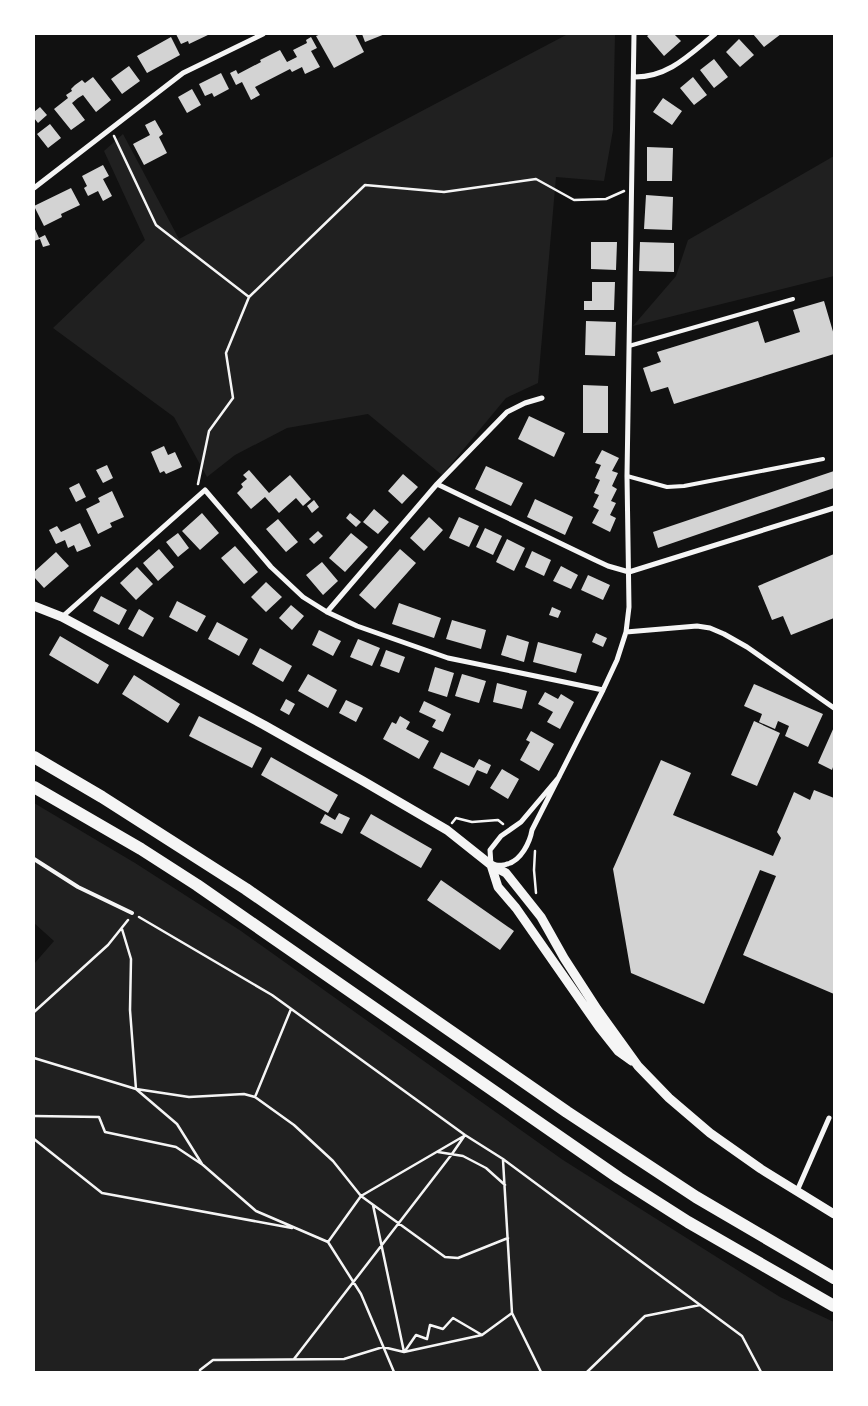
<svg xmlns="http://www.w3.org/2000/svg" width="868" height="1406" viewBox="0 0 868 1406" font-family="Roboto,sans-serif">
<style>
.green{fill:#202020}
.building{fill:#d3d3d3}
.lines{fill:none;stroke-linecap:round;stroke-linejoin:round}
.path{stroke:#f5f5f5;stroke-width:2.5}
.service{stroke:#f5f5f5;stroke-width:4}
.minor{stroke:#f5f5f5;stroke-width:5}
.tertiary{stroke:#f5f5f5;stroke-width:9}
.motorway{stroke:#f5f5f5;stroke-width:12}
</style>
<rect width="100%" height="100%" fill="#111"/>
<path class="green" d="M568,34H615L613,130L604,181L556,177L538,383L506,398L442,475L368,414L287,428L235,455L207,477L174,417L53,328L145,240L104,151L123,134L179,239Z
M834,156V276L633,326L676,276L688,240Z
M34,803L135,863L241,931L563,1160L780,1297L834,1322V1372H34V964L54,941L34,923Z"/>
<path class="building" d="M176,34H210L189,44L188,41L181,44Z
M321,34H355L364,52L334,68L316,36Z
M362,34H385L365,42Z
M650,34H674L681,41L664,56L647,36Z
M753,34H781L764,47Z
M171,37L180,55L147,73L137,56Z
M311,37L317,48L311,51L320,67L305,74L302,67L292,72L290,69L255,87L260,95L251,100L242,82L236,85L230,73L236,70L238,74L261,62L260,60L280,50L287,62L297,57L293,50L307,43L306,40Z
M739,39L754,55L740,67L726,52Z
M714,59L728,77L714,88L700,70Z
M129,66L140,81L122,94L111,79Z
M221,73L229,89L214,97L212,93L205,96L199,84Z
M93,77L111,100L96,112L83,95L78,98L72,103L85,120L71,130L54,109L68,98L66,95L72,91L71,89L75,85L82,80L85,83Z
M693,77L707,95L694,105L680,88Z
M192,89L201,105L187,113L178,97Z
M663,98L682,111L672,125L653,112Z
M40,107L47,115L38,123L34,118V112Z
M155,120L163,134L159,137L167,153L144,165L133,144L150,135L145,125Z
M50,124L61,138L48,148L37,134Z
M647,147L673,148L672,181H647Z
M103,165L109,176L103,179L112,196L103,201L98,191L88,196L84,188L87,186L82,176Z
M71,188L80,205L61,214L62,217L44,226L34,206Z
M646,195L673,197L672,230L644,229Z
M34,227L39,238L45,235L50,245L43,247L40,239L34,241Z
M591,242H617L616,270L591,269Z
M640,242L674,243V272L639,271Z
M592,282H615L614,310H584V301H592Z
M824,301L834,335V354L674,404L668,387L651,392L643,368L661,362L657,352L758,321L765,343L800,332L793,310Z
M586,321L616,322L615,356L585,355Z
M583,385L608,386V433H583Z
M529,416L565,433L554,457L518,439Z
M164,446L168,455L175,452L182,467L166,474L164,471L160,473L151,452Z
M602,450L619,458L612,471L618,473L612,486L617,489L611,501L616,503L610,515L616,518L610,532L592,523L599,510L593,507L599,495L594,493L600,480L595,478L601,465L595,463Z
M107,465L113,478L103,483L96,470Z
M486,466L523,483L511,506L475,489Z
M249,470L269,493L290,475L311,499L303,506L296,498L279,513L265,497L251,509L237,493L243,487L241,484L247,479L243,475Z
M834,471V488L658,548L653,532Z
M403,474L418,487L402,504L388,491Z
M79,483L86,497L76,502L69,488Z
M112,491L124,517L110,523L112,527L98,534L86,509L100,502L98,498Z
M535,499L573,517L565,535L527,517Z
M314,500L319,507L312,513L307,506Z
M374,509L389,522L378,534L363,522Z
M202,513L219,533L200,550L182,531Z
M350,513L361,522L356,527L346,518Z
M429,517L443,530L424,551L410,538Z
M459,517L479,526L469,547L449,538Z
M278,519L298,542L286,552L266,529Z
M80,523L91,546L77,552L74,545L68,548L65,540L56,544L49,530L57,526L61,532Z
M485,528L502,536L493,555L476,547Z
M318,531L323,536L314,544L309,539Z
M178,533L189,548L178,557L166,542Z
M351,533L368,547L345,572L329,558Z
M507,539L525,548L514,571L496,562Z
M235,546L258,572L244,584L221,558Z
M159,549L174,567L158,581L143,563Z
M400,549L416,563L375,609L359,595Z
M532,551L551,560L544,576L525,567Z
M56,552L69,566L44,588L34,577V572Z
M834,554V618L791,635L783,616L772,620L758,586Z
M322,562L338,581L323,595L306,575Z
M561,566L578,575L571,589L553,581Z
M137,567L153,584L136,600L120,583Z
M588,575L610,585L603,600L581,590Z
M266,582L282,597L266,612L251,597Z
M101,596L127,610L119,625L93,611Z
M177,601L206,616L197,632L169,617Z
M399,603L441,618L434,638L392,624Z
M291,605L304,616L292,630L279,618Z
M552,607L561,611L558,618L549,615Z
M139,609L154,618L143,637L128,629Z
M452,620L486,630L481,649L446,639Z
M217,622L248,639L239,656L208,639Z
M319,630L341,641L333,656L312,645Z
M596,633L607,638L603,647L592,642Z
M507,635L529,642L524,662L501,655Z
M60,636L109,665L98,684L49,655Z
M358,639L380,648L372,666L350,657Z
M538,642L582,654L576,673L533,662Z
M260,648L292,666L283,682L252,664Z
M386,650L405,657L399,673L380,666Z
M435,667L454,673L447,697L428,691Z
M308,674L337,690L328,708L298,691Z
M462,674L486,681L479,703L455,696Z
M134,675L180,704L168,723L122,694Z
M497,683L527,691L522,709L493,702Z
M754,684L823,714L808,747L785,736L789,726L778,721L775,729L759,722L762,714L744,706Z
M545,692L558,699L561,694L574,702L560,729L547,722L553,712L538,704Z
M286,699L295,704L289,715L280,710Z
M346,700L363,708L356,722L339,713Z
M424,701L451,714L443,732L432,727L436,720L419,712Z
M199,716L262,748L252,768L189,736Z
M400,716L410,722L406,729L429,741L419,759L383,739L392,722L396,724Z
M754,721L780,733L757,786L731,775Z
M834,727V764L832,770L818,763Z
M531,731L554,744L539,771L520,760L530,742L526,740Z
M441,752L474,768L479,759L491,765L487,774L477,770L469,786L433,768Z
M271,757L338,795L328,813L261,775Z
M661,760L691,773L673,815L773,856L781,838L777,832L794,792L810,800L814,790L834,798V994L743,955L776,876L760,870L704,1004L631,973L613,869Z
M502,769L519,779L508,799L490,788Z
M339,813L350,818L342,834L320,823L325,814L335,820Z
M371,814L432,849L421,868L360,833Z
M441,880L514,931L500,950L427,900Z"/>
<g class="lines">
<path class="path" d="M114,136L156,225L249,297
M198,484L209,431L233,398L226,353L249,297L365,185L444,192L536,179L574,200L606,199L624,191
M452,823L456,818L472,822L498,820L503,824
M535,851L534,870L536,893
M139,917L272,995L465,1135L503,1159L742,1336L761,1372
M122,929L131,959L130,1010L136,1089L189,1097L244,1094L255,1097L294,1125L333,1161L361,1196L445,1257L458,1258L508,1238
M34,1012L108,945L128,920
M34,1058L136,1089L177,1124L202,1164
M255,1097L291,1009
M34,1116L99,1117L105,1132L176,1147L203,1165L256,1211L328,1242L361,1294L394,1372
M34,1139L102,1193L292,1228
M438,1152L463,1156L486,1168L505,1185
M503,1160L512,1313L541,1372
M373,1205L404,1352
M328,1242L361,1196L464,1136
M405,1351L416,1335L427,1339L430,1325L443,1329L453,1318L482,1335
M294,1359L452,1154L465,1135
M200,1372V1370L213,1360L344,1359L383,1347L404,1352L482,1335L512,1313
M587,1372L645,1316L700,1305"/>
<path class="service" d="M629,346L793,299
M627,476L667,487L684,486L823,459
M34,859L78,887L132,913"/>
<path class="minor" d="M635,77C669,77 690,54 715,34
M34,188L183,73L263,34
M437,484L593,559L608,566L629,572
M629,572L834,508
M327,612L437,484L507,412L525,403L542,398
M62,617L205,490L271,567L303,597L327,612L357,626L448,658L603,690
M626,632L697,626L710,628L724,634L747,647L834,708
M559,777L521,822L501,836L490,850L491,865C496,865 503,866 507,864C521,861 530,842 532,830L603,690L617,660L626,632L629,607L627,476L634,34
M797,1191L829,1118"/>
<path class="tertiary" d="M34,606L62,617L264,725L363,781L447,830L491,865L506,873L541,917L564,958L597,1009L638,1066L669,1098L710,1133L761,1169L834,1214
M491,865L498,887L516,908L599,1027L618,1051L632,1061"/>
<path class="motorway" d="M34,757L102,797L246,889L567,1112L696,1197L834,1278
M34,787L141,849L197,885L619,1178L688,1222L834,1306"/>
</g>
<rect width="868" height="1406" fill="none" stroke="#ffffff" stroke-width="70"/>
</svg>
